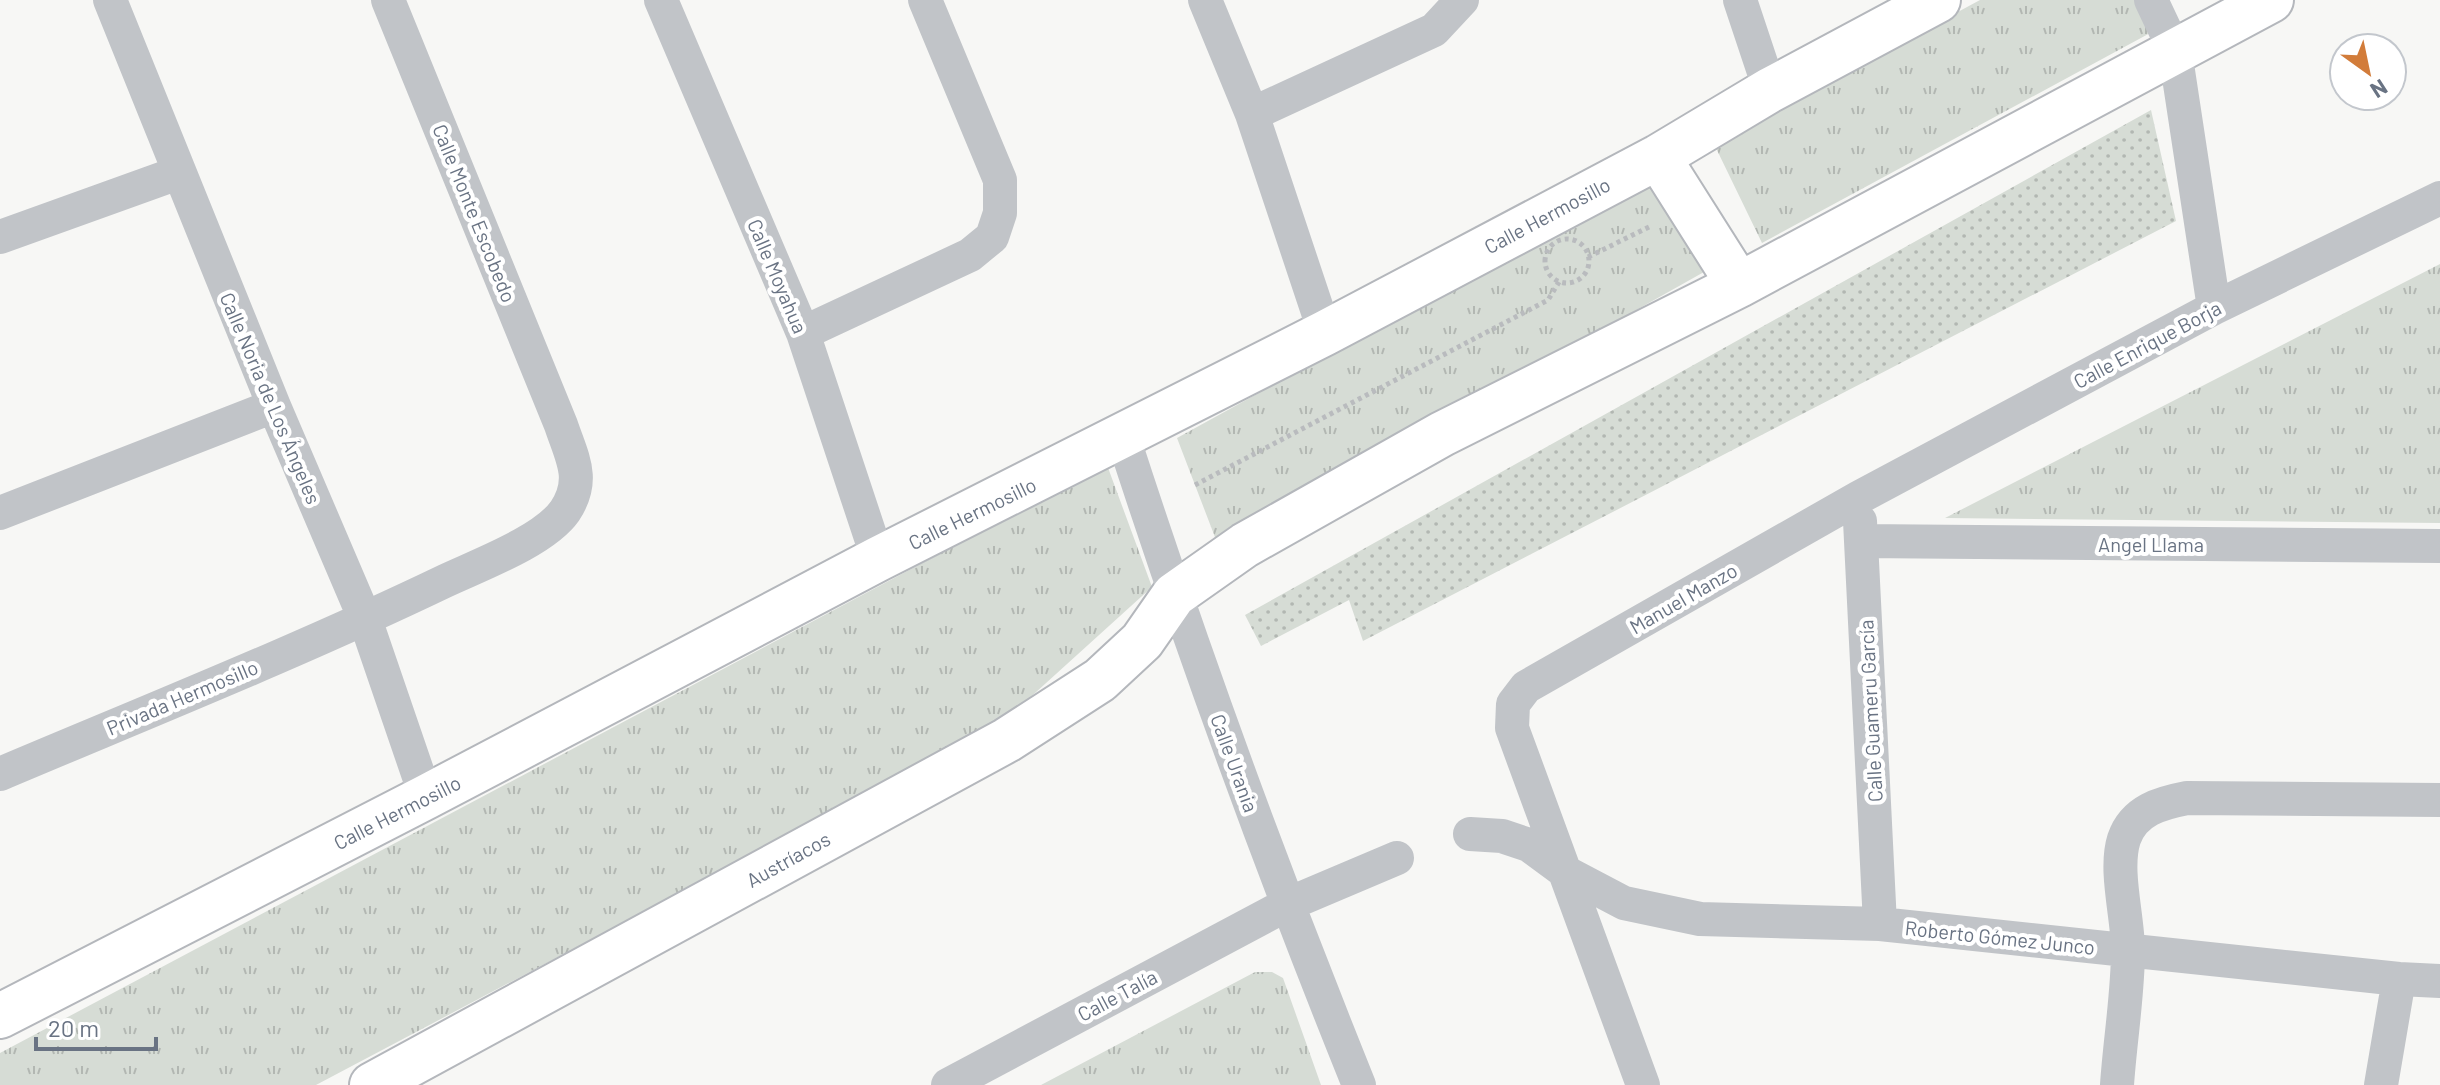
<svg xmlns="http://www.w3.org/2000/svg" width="2440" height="1085" viewBox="0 0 2440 1085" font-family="Barlow,sans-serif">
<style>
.grass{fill:url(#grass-dots)}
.park{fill:url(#park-tufts)}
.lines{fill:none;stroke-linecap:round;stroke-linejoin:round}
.secondary-casing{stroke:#b4b7bc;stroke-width:48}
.path{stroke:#b9bbbe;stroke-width:5;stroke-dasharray:4 4;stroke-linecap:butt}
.street{stroke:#c1c4c8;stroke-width:34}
.secondary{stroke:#fff;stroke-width:44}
.labels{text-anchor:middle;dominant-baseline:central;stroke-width:8;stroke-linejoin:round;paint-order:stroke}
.street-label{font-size:20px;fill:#697383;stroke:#fff}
</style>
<defs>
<pattern id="grass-dots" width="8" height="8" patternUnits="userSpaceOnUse" patternTransform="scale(2)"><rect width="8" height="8" fill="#d6dcd5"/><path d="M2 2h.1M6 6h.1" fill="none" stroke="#b2b7b2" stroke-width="1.8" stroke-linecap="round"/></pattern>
<pattern id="park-tufts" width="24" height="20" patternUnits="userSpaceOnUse" patternTransform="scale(2)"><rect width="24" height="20" fill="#d6dcd5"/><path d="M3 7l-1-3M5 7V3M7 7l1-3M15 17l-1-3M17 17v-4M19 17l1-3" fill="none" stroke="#b2b7b2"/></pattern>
</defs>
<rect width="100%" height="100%" fill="#f7f7f5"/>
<path class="grass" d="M2151,110L2176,221L1363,641L1349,600L1261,646L1245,615Z"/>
<path class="park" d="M1980,0H2135L2152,32L1762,243L1714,144Z
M1656,175L1704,272L1218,545L1177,438Z
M2440,264V523L1945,518Z
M1107,465L1152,587L1004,721L316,1085H0V1053Z
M1255,972H1272L1283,978L1321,1085H1041Z"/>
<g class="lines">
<g class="secondary-casing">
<path id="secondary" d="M1658,157L1739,285
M0,1016L426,797L878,559L1325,333L1658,157L1770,90L1938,0
M372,1085L1007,740L1100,680L1142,641L1174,595L1245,545L1442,434L1739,285L2271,0"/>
</g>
<path class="path" d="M1545 261a22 22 0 1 1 44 0a22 22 0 1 1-44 0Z
M1588,257L1651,226
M1195,485L1548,300L1559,282"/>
<path class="street" d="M110,0L274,406L365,619L426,797
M661,0L803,333L878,559
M1205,0L1252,114L1325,333
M1740,0L1770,90
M2151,0L2175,51L2214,308
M1252,114L1434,30L1462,0
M0,237L178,173
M803,333L970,255L992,237L1000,213V180L925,0
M1123,437C1194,656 1273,872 1359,1085
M0,513L274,406
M1860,521L1880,924
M1862,541L2440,546
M0,774C149,711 299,651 445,581C479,565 544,541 565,511C586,479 572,458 561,425L388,0
M1470,834L1502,836L1529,845L1567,873L1624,903L1700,919L1880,924L2399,979L2440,981
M948,1085L1286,905L1397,858
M1643,1085L1512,728L1513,704L1526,687L1858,498L2214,308L2440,198
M2117,1085C2120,1040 2128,994 2128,950C2128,917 2114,870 2124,839C2134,810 2161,803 2187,798L2440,800
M2381,1085L2399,979"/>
<use href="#secondary" class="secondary"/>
</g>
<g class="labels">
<g class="street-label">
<text transform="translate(475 213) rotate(68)">Calle Monte Escobedo</text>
<text transform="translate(1547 215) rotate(-28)">Calle Hermosillo</text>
<text transform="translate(778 276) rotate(67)">Calle Moyahua</text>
<text transform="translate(2147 344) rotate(-28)">Calle Enrique Borja</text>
<text transform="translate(271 398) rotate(67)">Calle Noria de Los Ángeles</text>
<text transform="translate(972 513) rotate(-26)">Calle Hermosillo</text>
<text x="2151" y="544">Angel Llama</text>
<text transform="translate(1683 598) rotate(-30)">Manuel Manzo</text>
<text transform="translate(182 697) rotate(-23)">Privada Hermosillo</text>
<text transform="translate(1870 711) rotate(-93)">Calle Guameru García</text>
<text transform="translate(1235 763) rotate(70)">Calle Urania</text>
<text transform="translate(397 812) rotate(-27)">Calle Hermosillo</text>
<text transform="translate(788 859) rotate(-29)">Austríacos</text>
<text transform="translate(2000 937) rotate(6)">Roberto Gómez Junco</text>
<text transform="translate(1117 995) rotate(-28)">Calle Talía</text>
</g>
</g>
<g transform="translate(2368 72) rotate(147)"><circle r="38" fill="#ffffff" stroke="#c3c7cd" stroke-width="2"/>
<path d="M0-6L14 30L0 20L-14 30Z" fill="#d27c3a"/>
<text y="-12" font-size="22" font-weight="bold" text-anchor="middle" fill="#697383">N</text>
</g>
<path d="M36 1037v12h120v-12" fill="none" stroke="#697383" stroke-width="4"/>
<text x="48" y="1037" font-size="24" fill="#697383" stroke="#ffffff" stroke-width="6" paint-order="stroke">20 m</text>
</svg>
